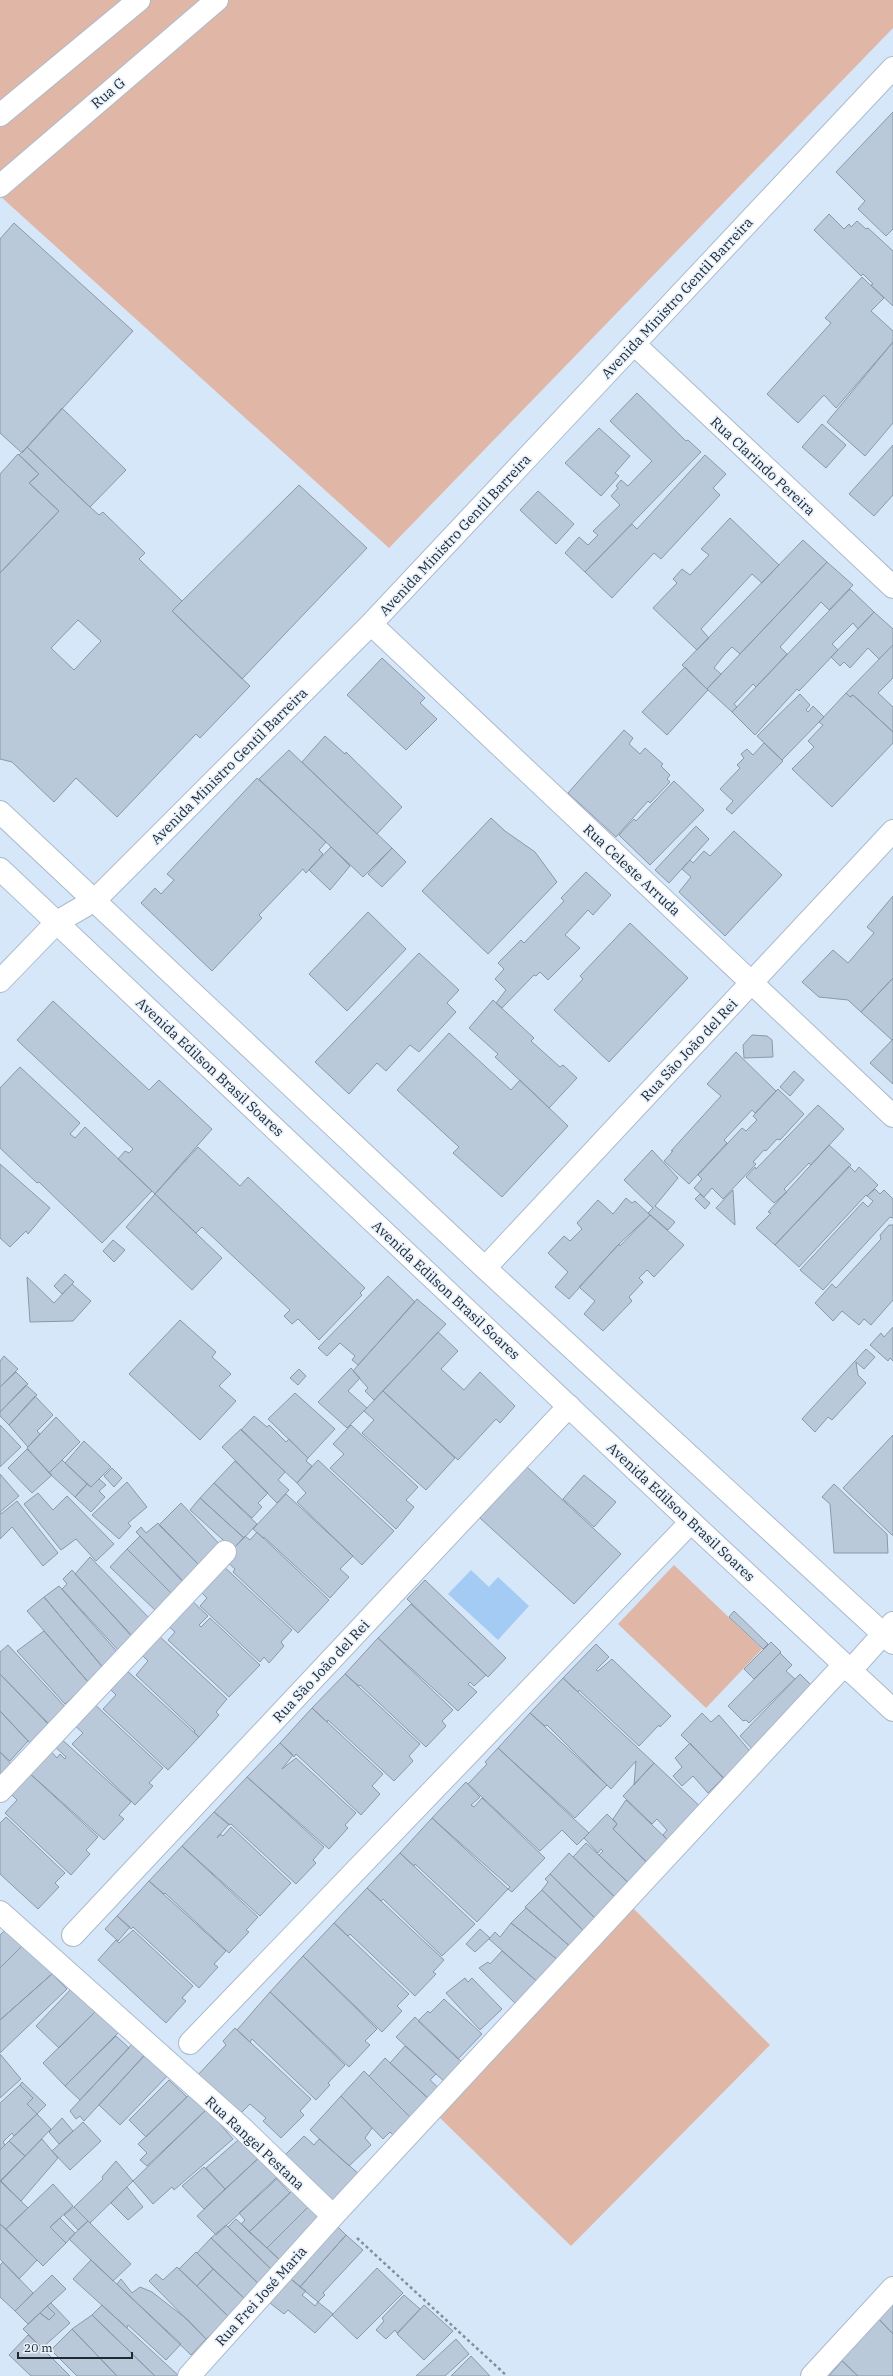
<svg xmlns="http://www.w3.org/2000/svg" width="893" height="2376" viewBox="0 0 893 2376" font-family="'IBM Plex Serif',serif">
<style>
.green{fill:#e0b7a6}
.water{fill:#a4cbf4}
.building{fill:#b9c9da;stroke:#8a99aa;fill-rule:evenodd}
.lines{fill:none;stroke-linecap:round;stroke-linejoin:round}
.minor-casing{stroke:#abbbcc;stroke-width:24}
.major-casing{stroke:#abbbcc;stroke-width:24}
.path{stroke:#828e9a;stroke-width:2.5;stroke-dasharray:3 3;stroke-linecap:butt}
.minor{stroke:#fff;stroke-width:22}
.major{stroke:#fff;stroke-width:22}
.labels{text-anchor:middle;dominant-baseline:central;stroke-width:3.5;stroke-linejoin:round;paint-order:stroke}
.street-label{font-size:14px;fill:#232930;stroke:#e9f3fe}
</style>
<rect width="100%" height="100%" fill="#d6e7f9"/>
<path class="green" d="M0,0H893V28L389,548L0,196Z
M674,1565L762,1649L706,1708L618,1624Z
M631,1906L770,2045L571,2246L437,2115Z"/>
<path class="water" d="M471,1570L489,1587L498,1577L529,1606L498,1640L448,1594Z"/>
<path class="building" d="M893,112V229L886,236L858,209L865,201L836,172Z
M829,214L844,229L849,224L851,227L857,221L866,229L868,228L893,251V306L871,285L873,284L863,274L861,276L814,230Z
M14,223L133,331L22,453L0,433V239Z
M862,277L884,298L871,311L893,331V342L836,408L824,395L798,423L767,394L831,323L825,318Z
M893,342V423L865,456L827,422Z
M637,393L686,441L688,440L701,452L585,572L565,553L579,537L588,545L598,535L593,531L620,505L611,496L618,488L616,486L621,480L628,486L652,461L610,421Z
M62,408L126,470L90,507L27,447Z
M822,424L846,445L826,468L802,447Z
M599,428L630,456L615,473L619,476L601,496L565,463Z
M893,445V495L874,516L849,494Z
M27,447L90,507L99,515L103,512L145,553L139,559L182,601L172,611L250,686L200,738L196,734L117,817L76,778L54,802L12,762L0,759V573L59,511L29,483L39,474L19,455ZM78,620L101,641L74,670L51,648Z
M18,454L39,474L29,483L59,511L0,573V474Z
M705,455L726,474L713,488L720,495L661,559L654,553L612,598L585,572L632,524L637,529Z
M299,485L367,548L242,679L172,611Z
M538,491L574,524L556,544L520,510Z
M730,518L779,565L762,583L752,574L701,629L709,638L697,650L653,608L677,583L673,579L682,569L690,575L709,555L701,549Z
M803,540L827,562L740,654L732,647L724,655L714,668L721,674L707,689L682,665Z
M827,562L853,585L829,610L821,602L780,647L787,654L756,687L753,684L734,704L737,707L732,712L707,689Z
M850,589L874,612L858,629L853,623L832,644L838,650L799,691L797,689L755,735L732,712Z
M874,612L893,629V645L879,659L868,648L850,668L844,662L840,666L831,657Z
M893,645V678L878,693L893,707V732L853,695L850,697L846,693Z
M382,658L425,698L420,703L437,719L406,750L347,695Z
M685,667L708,690L667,735L642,712Z
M846,693L850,697L853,695L893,732V743L832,807L792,769L814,747L808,741L823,725L819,722Z
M800,694L810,705L806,710L808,712L813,706L824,717L782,760L757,736Z
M624,730L633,738L629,744L640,754L645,748L663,764L661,766L670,775L667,779L670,782L650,803L648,801L616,837L568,793Z
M325,736L345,754L346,752L402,807L377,834L302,762Z
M764,743L783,761L732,814L726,809L733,801L720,789L740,768L737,765L744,758L741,754L747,749L753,755Z
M289,750L392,848L363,877L259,779Z
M257,778L326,842L319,850L323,854L306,873L303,869L259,915L262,918L212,971L141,903L155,888L161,894L174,880L167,874Z
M674,781L704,810L650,865L619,835L634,819L636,821Z
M491,818L505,831L535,852L557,882L488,954L422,891Z
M696,826L709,839L669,883L655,870Z
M734,831L782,875L725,936L679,892L691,877L682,869L690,860L693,863L704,851L710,856Z
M331,847L350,866L330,890L309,870Z
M392,848L406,862L382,887L368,874Z
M586,872L611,895L593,915L588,910L565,935L580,948L548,980L540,972L536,976L534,975L502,1008L496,1003L506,990L495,979L504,969L498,963L521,940L524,943L564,901L561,898Z
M893,896V978L861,1012L848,1000L819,997L802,982L833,950L848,963L874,933L867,927Z
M368,912L406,949L347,1011L309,974Z
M630,923L688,978L609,1062L554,1010L583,979L580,976Z
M419,953L459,990L447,1003L456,1012L419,1052L410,1045L386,1071L377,1063L349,1094L315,1062Z
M893,978V1039L892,1040L861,1012Z
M493,1000L534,1038L531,1041L560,1067L563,1065L577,1078L549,1108L495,1057L498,1054L469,1028Z
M53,1001L149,1090L159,1080L212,1129L155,1194L118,1159L125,1151L129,1153L133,1149L17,1040Z
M449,1033L511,1090L520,1080L568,1126L502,1197L453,1153L459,1147L397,1090Z
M752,1035L767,1036L772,1040L773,1057L744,1058L743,1045Z
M893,1039V1084L870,1063Z
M736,1052L776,1091L755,1113L752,1110L724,1140L727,1143L689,1184L664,1161L673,1151H671L721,1096L707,1084Z
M20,1067L80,1123L70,1134L75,1138L85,1127L152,1191L102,1243L39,1182L37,1183L0,1148V1088Z
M794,1071L804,1080L790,1096L780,1087Z
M778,1089L804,1114L780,1140L777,1139L766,1151L764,1150L753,1162L756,1164L723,1199L712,1188L704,1197L694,1188L702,1179L698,1175L742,1128L746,1131L757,1120L753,1116Z
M818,1105L844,1129L811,1165L809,1163L784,1189L787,1192L774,1203L746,1177L755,1167L756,1169Z
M829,1145L851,1165L775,1245L756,1228L771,1213L768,1212Z
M198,1147L240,1186L248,1177L365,1288L360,1293L362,1295L319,1340L298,1319L292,1324L284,1316L290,1310L202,1227L196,1233L155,1194Z
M652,1150L678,1178L655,1206L675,1222L668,1230L648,1213L653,1208L624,1180Z
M0,1164L50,1208L28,1234L26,1231L10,1247L0,1238Z
M849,1166L855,1172L859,1167L878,1185L867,1196L866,1195L799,1267L775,1245Z
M875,1189L880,1194L884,1190L893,1199V1218L890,1217L823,1290L800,1270L863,1202L868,1207L873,1201L867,1196Z
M733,1190L735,1225L716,1208Z
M155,1194L222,1258L192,1290L126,1227Z
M700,1194L710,1203L705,1209L695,1199Z
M626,1198L632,1203L635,1201L650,1215L619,1244L569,1299L555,1287L568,1272L548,1253L564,1236L570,1241L582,1229L577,1223L598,1200L613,1214Z
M650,1215L684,1245L654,1277L647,1270L639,1278L643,1282L629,1297L632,1301L603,1331L584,1314L595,1301L579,1287L619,1244L620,1246Z
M889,1225H893V1300L871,1325L864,1319L859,1325L842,1311L833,1321L815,1303L832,1284L836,1288L881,1239L880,1235Z
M113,1240L125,1250L114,1262L103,1251Z
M65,1274L74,1282L62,1294L54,1286Z
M388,1276L415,1302L358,1365L352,1360L355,1356L340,1343L327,1356L318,1348Z
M27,1277L54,1303L72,1284L91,1301L73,1321L30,1322Z
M417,1299L446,1324L374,1400L365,1391L368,1388L353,1371Z
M180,1320L216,1352L212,1357L231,1374L219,1386L236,1401L200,1440L129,1374Z
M893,1327V1361L890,1358L888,1361L870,1345L881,1333L884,1337Z
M438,1332L458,1351L441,1369L464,1390L480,1372L515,1406L500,1423L496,1419L458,1460L383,1391Z
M866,1349L875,1357L864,1369L856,1362L858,1375L866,1383L832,1420L828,1417L815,1432L802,1419Z
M4,1356L18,1369L0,1387V1361Z
M351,1368L360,1378L348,1391L367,1408L347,1428L318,1402Z
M299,1369L306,1376L298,1385L290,1378Z
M16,1372L28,1384L0,1412V1387Z
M26,1385L37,1395L9,1425L0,1416V1412Z
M383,1391L455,1458L426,1490L362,1433L374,1420L364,1411Z
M295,1393L335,1429L308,1458L268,1419Z
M35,1396L53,1415L37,1431L40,1434L28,1447L9,1425Z
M254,1416L267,1427L269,1425L286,1442L289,1439L308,1458L306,1461L312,1466L297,1483L241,1430Z
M56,1417L80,1442L49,1473L27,1448Z
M0,1425L21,1447L0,1467Z
M351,1425L418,1487L406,1500L414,1507L396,1529L330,1468L344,1454L333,1444Z
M241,1429L285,1472L278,1480L289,1490L277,1503L222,1447Z
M893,1435V1535H892L843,1488Z
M84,1441L111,1467L91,1487L65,1463Z
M27,1449L52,1475L32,1493L8,1468Z
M62,1460L87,1484L75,1497L49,1473Z
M318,1460L394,1531L362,1565L297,1502L306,1493L297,1483Z
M235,1461L268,1493L258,1503L262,1507L252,1518L214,1483Z
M527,1467L621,1554L574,1604L480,1518Z
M112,1468L122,1478L114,1487L104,1476Z
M0,1474L19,1496L0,1512Z
M584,1475L616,1502L594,1527L563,1499Z
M99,1479L106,1485L99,1491L105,1497L91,1512L75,1497L87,1484L91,1487Z
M127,1482L147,1507L128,1523L131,1526L119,1539L92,1515Z
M214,1483L257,1524L244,1538L200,1498Z
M834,1484L887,1534L888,1553H834L830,1504L822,1497Z
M38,1493L53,1510L67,1496L114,1544L96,1561L76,1539L61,1550L24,1504Z
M286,1494L353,1556L340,1569L349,1577L330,1598L264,1537L263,1538L253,1529Z
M200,1498L244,1538L233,1549L190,1510Z
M17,1501L58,1553L43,1566L12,1527L0,1539V1512L1,1514Z
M181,1503L223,1548L202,1568L159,1525Z
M158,1523L200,1566L184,1582L136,1532L141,1527L146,1533Z
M257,1532L329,1600L298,1633L233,1572L235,1569L224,1559L245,1536L250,1540Z
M140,1536L184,1583L174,1596L127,1549Z
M127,1549L174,1596L157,1612L110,1567Z
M90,1557L152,1621L134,1638L75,1574Z
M220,1563L292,1630L281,1642L284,1646L269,1663L264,1657L260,1662L200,1606L207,1598L197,1588Z
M72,1570L134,1639L120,1652L62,1589L67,1584L63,1579Z
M425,1580L506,1658L488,1677L407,1599Z
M59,1586L120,1655L105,1670L44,1597Z
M44,1597L105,1670L89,1683L27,1611Z
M188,1597L208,1616L199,1625L201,1627L210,1618L260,1665L229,1697L168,1640L175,1632L164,1622Z
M411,1604L486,1675L474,1686L470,1682L468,1684L477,1692L458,1711L378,1638Z
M734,1611L768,1644L763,1649L729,1617Z
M44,1631L89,1683L65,1704L17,1651Z
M158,1635L227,1699L216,1712L219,1715L199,1737L194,1732L195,1731L136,1675L148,1661L140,1653Z
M378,1638L453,1710L442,1721L446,1726L426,1747L360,1685L359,1686L345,1674Z
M771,1642L781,1652L754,1679L744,1669Z
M596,1644L609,1657L596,1670L598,1671L612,1659L671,1716L660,1727L659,1725L639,1746L579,1690L578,1692L563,1678Z
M8,1645L67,1709L51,1726L0,1674V1652Z
M780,1653L792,1665L786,1671L795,1679L749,1723L746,1720L743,1721L728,1706Z
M123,1667L199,1737L168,1770L103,1709L116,1695L106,1685Z
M0,1674L48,1724L30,1743L0,1711Z
M345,1674L420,1744L409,1756L413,1761L394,1781L328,1720L327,1722L312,1708Z
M800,1674L815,1689L754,1751L740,1736Z
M563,1678L654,1763L634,1785L636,1761L611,1789L547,1725L545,1726L530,1713Z
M91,1701L163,1768L149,1783L153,1786L135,1805L72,1744L83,1733L71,1722Z
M312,1708L383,1774L372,1786L380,1794L361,1815L296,1754L294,1757L280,1743Z
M0,1711L28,1741L10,1761L0,1752Z
M530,1713L607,1785L575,1818L498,1748Z
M702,1713L711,1722L719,1715L755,1757L728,1782L681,1735Z
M58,1736L131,1802L119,1815L124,1819L104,1840L26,1770L47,1747L57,1758L60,1754L65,1759L66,1757L51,1743Z
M280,1743L293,1755L282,1769L296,1758L356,1813L345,1825L348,1828L329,1849L247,1777Z
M690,1743L723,1778L708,1793L693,1776L682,1786L673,1776L682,1767L675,1758Z
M498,1748L589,1833L577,1845L562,1830L540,1851L468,1784L487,1764L485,1762Z
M0,1752L15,1768L0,1784Z
M654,1763L706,1812L674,1846L663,1835L667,1830L657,1819L652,1824L623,1796Z
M26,1770L98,1837L86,1850L90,1854L71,1875L5,1813L17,1800L7,1790Z
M247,1777L324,1847L313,1860L316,1863L296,1884L231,1824L229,1825L214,1812Z
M466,1782L480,1797L471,1805L474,1807L482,1798L545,1858L512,1892L508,1889L510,1887L432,1818Z
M626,1800L674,1846L653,1869L613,1829L617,1824L613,1819Z
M214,1812L229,1824L217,1838L220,1834L223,1836L231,1827L291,1883L260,1916L182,1846Z
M607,1814L617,1824L613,1829L653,1868L634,1888L599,1855L603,1851L601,1849L598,1853L584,1838Z
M6,1817L65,1873L55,1883L59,1887L38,1909L0,1874V1823Z
M432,1818L508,1889L477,1922L415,1864L414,1866L400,1853Z
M586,1843L635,1889L620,1902L573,1857Z
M182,1846L258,1917L246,1930L249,1932L229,1953L165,1893L164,1894L149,1881Z
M400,1853L475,1924L442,1956L383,1899L381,1901L367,1888Z
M569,1853L620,1902L600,1923L550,1874Z
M550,1874L600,1923L588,1935L542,1890L548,1882L545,1879Z
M149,1881L226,1951L214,1964L218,1967L199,1988L133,1927L131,1929L117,1916Z
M367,1888L444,1960L433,1972L436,1974L415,1996L350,1934L348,1936L334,1923Z
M542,1890L588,1935L573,1949L525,1907Z
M526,1908L573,1949L563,1964L511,1923Z
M117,1916L130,1927L118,1941L105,1929Z
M334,1923L409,1994L397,2006L402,2011L382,2032L303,1956Z
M511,1923L563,1964L541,1985L489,1939L495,1932L500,1937Z
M12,1924L24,1944L0,1968V1935Z
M480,1929L490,1938L475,1952L466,1944Z
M133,1930L193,1986L182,1998L186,2001L166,2023L98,1960L116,1940L119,1943Z
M24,1944L52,1974L0,2020V1968Z
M502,1951L541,1985L519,2007L479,1968L488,1962L490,1964Z
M303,1956L377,2029L365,2041L370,2045L349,2067L270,1992Z
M52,1974L67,1989L0,2053V2020Z
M465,1978L468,1982L472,1978L502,2009L480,2030L446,1993Z
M73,1987L97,2010L59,2048L36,2026Z
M270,1992L345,2065L328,2083L330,2085L316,2100L252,2039L250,2042L237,2030Z
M444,1999L482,2034L458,2059L418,2021L428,2011L430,2013Z
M97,2010L120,2031L65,2086L43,2063Z
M415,2017L464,2064L447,2084L396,2037Z
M235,2028L311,2099L300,2111L304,2115L281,2138L263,2121L266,2118L250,2104L237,2117L195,2078L226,2045L223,2041Z
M116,2036L129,2048L80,2100L65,2086Z
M133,2043L145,2055L84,2121L80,2116L76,2119L70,2111Z
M405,2046L436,2074L430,2080L441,2090L431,2101L390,2063Z
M149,2050L171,2072L120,2125L99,2105Z
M0,2054L21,2079L0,2098Z
M385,2058L431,2101L413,2120L369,2076Z
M364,2071L414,2121L396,2138L390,2132L383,2139L341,2096Z
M169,2080L187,2097L146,2137L129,2120Z
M22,2082L46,2105L37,2114L27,2104L33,2098L20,2085Z
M20,2085L33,2098L27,2104L37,2114L14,2136L12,2133L3,2142L5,2145L0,2150V2103Z
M194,2090L207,2109L147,2166L140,2160L147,2153L138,2144Z
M341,2096L372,2128L365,2138L371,2145L349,2166L310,2130Z
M207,2109L233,2139L174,2190L172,2187L153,2204L133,2181Z
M37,2114L51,2129L25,2156L9,2141Z
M62,2118L73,2131L59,2144L49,2132Z
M83,2122L101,2141L70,2170L52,2151Z
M245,2134L263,2154L225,2189L206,2168Z
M304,2136L314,2145L319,2139L360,2175L331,2207L281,2159Z
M42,2139L58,2158L21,2201L1,2181Z
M9,2141L25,2156L0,2181V2150Z
M263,2154L282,2174L216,2235L197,2216Z
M116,2161L133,2181L90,2223L74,2207L103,2179L102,2177Z
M204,2167L225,2189L204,2209L182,2186Z
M276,2178L290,2193L249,2232L241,2224L245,2220L239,2213Z
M0,2181L28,2208L6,2229L0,2224Z
M53,2184L73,2206L50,2227L66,2243L43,2266L6,2229Z
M297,2186L313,2202L267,2248L249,2232Z
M127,2187L143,2207L128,2220L111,2203Z
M313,2202L327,2216L282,2262L267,2248Z
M74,2207L88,2221L78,2230L64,2215Z
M60,2218L75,2233L66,2243L50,2227Z
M236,2219L282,2262L274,2272L228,2227Z
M331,2220L346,2235L300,2287L291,2279Z
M88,2221L131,2264L113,2281L69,2239Z
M0,2224L37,2260L19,2279L0,2259Z
M226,2225L274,2272L259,2284L211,2238Z
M346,2235L363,2250L323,2293L325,2295L318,2302L300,2287Z
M211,2238L259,2284L245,2299L197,2253Z
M196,2252L213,2269L197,2286L179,2269Z
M91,2260L181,2344L166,2360L128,2325L127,2328L73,2279Z
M3,2262L33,2293L15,2311L0,2297V2265Z
M177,2267L229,2317L206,2339L149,2281L156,2274L163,2280Z
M377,2268L403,2293L357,2339L332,2315Z
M213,2269L245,2299L229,2317L197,2286Z
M52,2275L66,2289L28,2324L15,2311Z
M121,2279L132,2293L140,2287L152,2292L188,2320L206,2339L191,2355L117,2284Z
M291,2279L306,2291L302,2295L315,2306L318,2302L333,2314L315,2333L288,2310L284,2314L270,2303Z
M404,2295L420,2309L397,2333L395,2330L386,2339L376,2330L384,2321L382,2318Z
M893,2297V2334L875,2315Z
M51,2303L70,2323L42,2348L23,2329L40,2313L49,2320L55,2314L47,2306Z
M102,2305L179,2376H155L92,2315Z
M424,2305L453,2331L424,2360L397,2334Z
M47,2306L55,2314L49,2320L40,2313Z
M92,2315L155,2376H117L72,2329Z
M875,2315L893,2334V2376H858L834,2353Z
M72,2329L117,2376H77L51,2350Z
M28,2335L42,2348L70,2376H31L9,2355Z
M456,2339L469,2354L445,2376H416Z
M471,2356L490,2376H451Z
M842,2361L858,2376H829Z"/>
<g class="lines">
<g class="minor-casing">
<path id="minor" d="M0,115L139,0
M0,186L217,0
M634,344L893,587
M371,624L893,1116
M0,981L57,922L95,900L371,624L893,68
M485,1268L893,831
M850,1671L893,1623
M0,1791L225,1552
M0,1912L243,2129L333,2216
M73,1935L569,1406
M190,2043L691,1522
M189,2376L333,2216L844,1665
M812,2376L893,2288"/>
</g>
<g class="major-casing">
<path id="major" d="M0,812L485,1268L893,1643
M0,869L691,1522L893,1710"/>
</g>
<path class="path" d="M357,2238L507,2376"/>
<use href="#minor" class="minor"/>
<use href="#major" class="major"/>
</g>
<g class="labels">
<g class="street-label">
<text transform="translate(108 93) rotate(-40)">Rua G</text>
<text transform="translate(677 298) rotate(-47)">Avenida Ministro Gentil Barreira</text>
<text transform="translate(763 466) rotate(43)">Rua Clarindo Pereira</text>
<text transform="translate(455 535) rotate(-47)">Avenida Ministro Gentil Barreira</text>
<text transform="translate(229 766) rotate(-45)">Avenida Ministro Gentil Barreira</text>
<text transform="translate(632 870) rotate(43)">Rua Celeste Arruda</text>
<text transform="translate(689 1050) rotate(-47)">Rua São João del Rei</text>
<text transform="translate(210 1067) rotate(43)">Avenida Edilson Brasil Soares</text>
<text transform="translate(446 1290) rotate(43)">Avenida Edilson Brasil Soares</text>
<text transform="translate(681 1512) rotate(43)">Avenida Edilson Brasil Soares</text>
<text transform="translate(321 1671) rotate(-47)">Rua São João del Rei</text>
<text transform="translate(255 2143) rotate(43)">Rua Rangel Pestana</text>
<text transform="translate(261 2296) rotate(-48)">Rua Frei José Maria</text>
</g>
</g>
<path d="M18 2352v6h114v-6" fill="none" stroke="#232930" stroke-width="2"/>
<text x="24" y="2352" font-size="12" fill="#232930" stroke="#e9f3fe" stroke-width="3" paint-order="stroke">20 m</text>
</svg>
